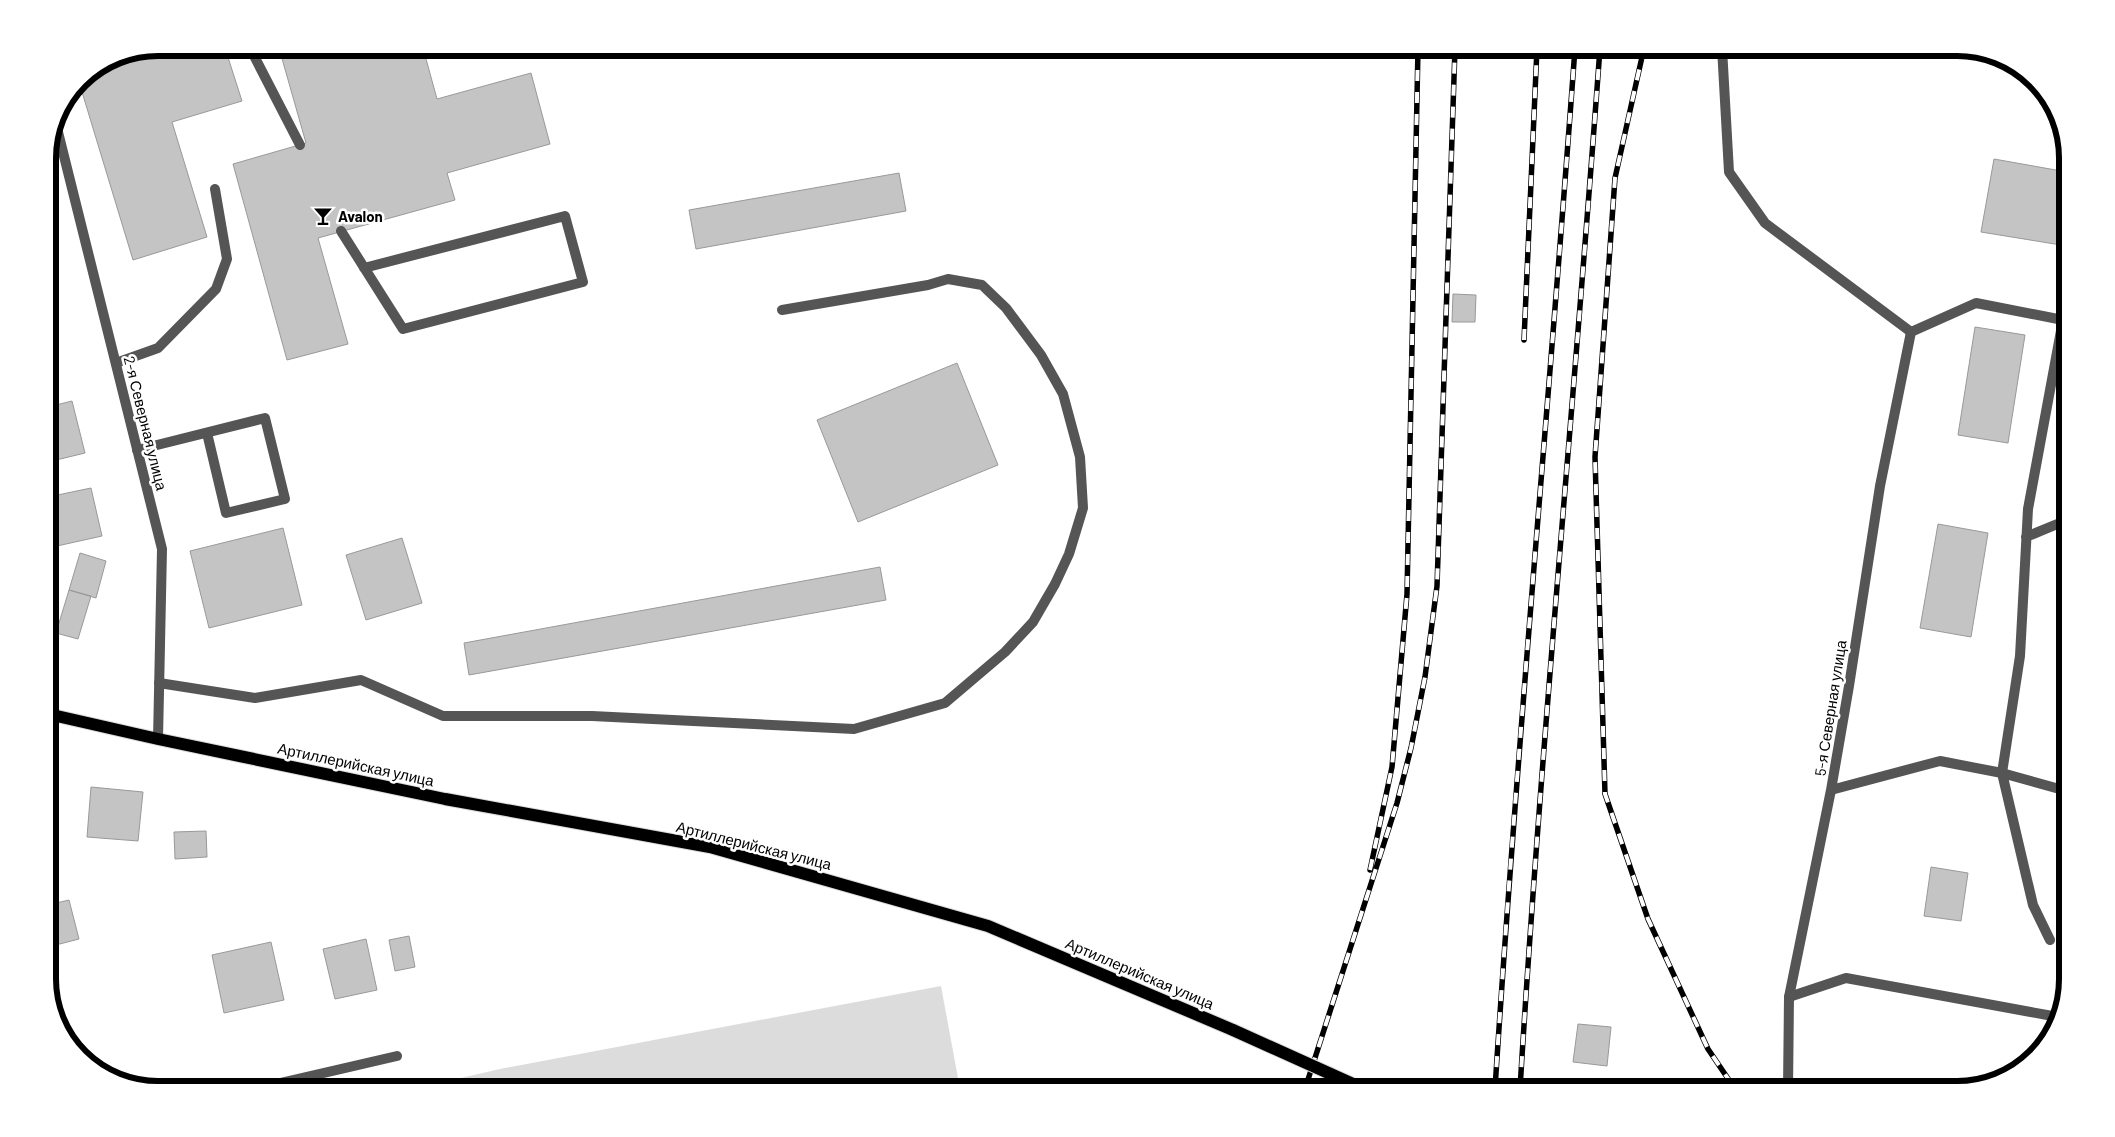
<svg xmlns="http://www.w3.org/2000/svg" width="2115" height="1137" viewBox="0 0 2115 1137" font-family="Barlow,sans-serif">
<style>
.green{fill:#dcdcdc}
.building{fill:#c4c4c4;stroke:#999}
.lines{fill:none;stroke-linecap:round;stroke-linejoin:round}
.primary-casing{stroke:#dbdbdb;stroke-width:14}
.lane{stroke:#555;stroke-width:10}
.street{stroke:#555;stroke-width:10}
.primary{stroke:#000;stroke-width:12}
.rail-casing{stroke:#000;stroke-width:5.5}
.rail{stroke:#fff;stroke-width:4;stroke-dasharray:11;stroke-linecap:butt}
.primary-bridge-casing{stroke:#dbdbdb;stroke-width:14;stroke-linecap:butt}
.primary-bridge{stroke:#000;stroke-width:12}
.labels{text-anchor:middle;dominant-baseline:central;stroke-width:5;stroke-linejoin:round;paint-order:stroke}
.poi-label{font-size:15px;font-weight:bold;fill:#000;stroke:#fff;text-anchor:start}
.street-label{font-size:15px;fill:#000;stroke:#fff}
.rim{fill:none;stroke:#000;stroke-width:6}
</style>
<rect width="100%" height="100%" fill="#fff"/>
<path class="green" d="M941,986L960,1089H413L500,1069Z"/>
<path class="building" d="M176,48H225L242,101L172,122L207,237L133,260L79,82L88,75Z
M279,48H423L437,99L531,73L550,144L447,173L455,200L318,238L348,344L287,360L233,164L306,143Z
M1994,159L2067,172V246L1981,232Z
M899,173L906,211L696,249L689,210Z
M1453,294L1476,295L1475,322H1452Z
M1975,327L2025,335L2008,443L1958,435Z
M957,363L998,465L858,522L817,420Z
M72,401L85,453L48,462V407Z
M91,488L102,536L48,548V497Z
M1938,524L1988,533L1971,637L1920,628Z
M283,528L302,605L209,628L190,551Z
M402,538L422,603L366,620L346,555Z
M80,553L106,561L96,598L69,590Z
M880,567L886,600L469,675L464,643Z
M2067,588V610L2063,609Z
M69,590L91,596L78,639L56,633Z
M91,787L143,792L138,841L87,837Z
M206,831L207,857L175,859L174,832Z
M1931,867L1968,873L1961,921L1924,916Z
M69,900L79,939L48,947V905Z
M409,936L415,967L395,971L389,940Z
M366,939L377,990L335,999L323,949Z
M271,942L284,1000L224,1013L212,955Z
M2067,954V972L2064,971Z
M1578,1024L1611,1027L1607,1066L1573,1062Z"/>
<g class="lines">
<g class="primary-casing">
<path id="primary" d="M48,714L158,739L445,799L710,847L988,926L1233,1030"/>
</g>
<path class="lane" d="M250,48L300,145
M1722,48L1729,172L1765,223L1911,332
M341,231L403,329L583,282L565,216L364,268
M116,363L158,348L216,289L227,259L215,189
M137,450L265,418L285,499L226,513L207,433
M159,683L255,698L361,680L443,716H592L854,729L945,703L1005,652L1033,622L1055,584L1069,554L1083,508L1080,457L1063,394L1041,355L1006,308L982,285L948,279L928,285L782,310
M1789,997L1846,978L2058,1017"/>
<path class="street" d="M55,120L162,549L158,739
M2026,537L2067,520
M1831,790L1940,761L2002,773L2033,905L2050,940
M255,1089L397,1056
M1788,1089L1789,997L1831,790L1849,686L1880,486L1911,332L1976,303L2063,320L2028,509L2020,656L2002,773L2063,790L2067,788"/>
<use href="#primary" class="primary"/>
<g class="rail-casing">
<path id="rail" d="M1644,48L1615,178L1595,457L1605,794L1648,919L1708,1049L1735,1089
M1524,340L1537,48
M1370,870L1392,767L1407,594L1418,48
M1305,1089L1397,803L1411,748L1425,677L1437,586L1455,48
M1495,1089C1517,742 1550,395 1575,48
M1520,1089C1541,742 1575,395 1600,48"/>
</g>
<use href="#rail" class="rail"/>
<g class="primary-bridge-casing">
<path id="primary-bridge" d="M1233,1030L1364,1089"/>
</g>
<use href="#primary-bridge" class="primary-bridge"/>
</g>
<defs>
<g id="bar-bare" transform="scale(1.5)"><path d="M-6-5H6L.8 .8V4.5H3.5V6h-7V4.5H-.8V.8Z" fill="#000" stroke="#fff" stroke-width="2.5" paint-order="stroke"/></g>
</defs>
<g fill-rule="evenodd">
<use href="#bar-bare" x="323" y="216"/>
</g>
<g class="labels">
<g class="poi-label">
<text x="338" y="216">Avalon</text>
</g>
<g class="street-label">
<text transform="translate(146 423) rotate(76)">2-я Северная улица</text>
<text transform="translate(1830 708) rotate(-81)">5-я Северная улица</text>
<text transform="translate(356 764) rotate(12)">Артиллерийская улица</text>
<text transform="translate(754 845) rotate(14)">Артиллерийская улица</text>
<text transform="translate(1140 973) rotate(23)">Артиллерийская улица</text>
</g>
</g>
<path d="M0 0H2115V1137H0ZM158 56H1957A102 102 0 0 1 2059 158V979A102 102 0 0 1 1957 1081H158A102 102 0 0 1 56 979V158A102 102 0 0 1 158 56Z" fill="#fff" fill-rule="evenodd"/>
<path class="rim" d="M158 56H1957A102 102 0 0 1 2059 158V979A102 102 0 0 1 1957 1081H158A102 102 0 0 1 56 979V158A102 102 0 0 1 158 56Z"/>
</svg>
